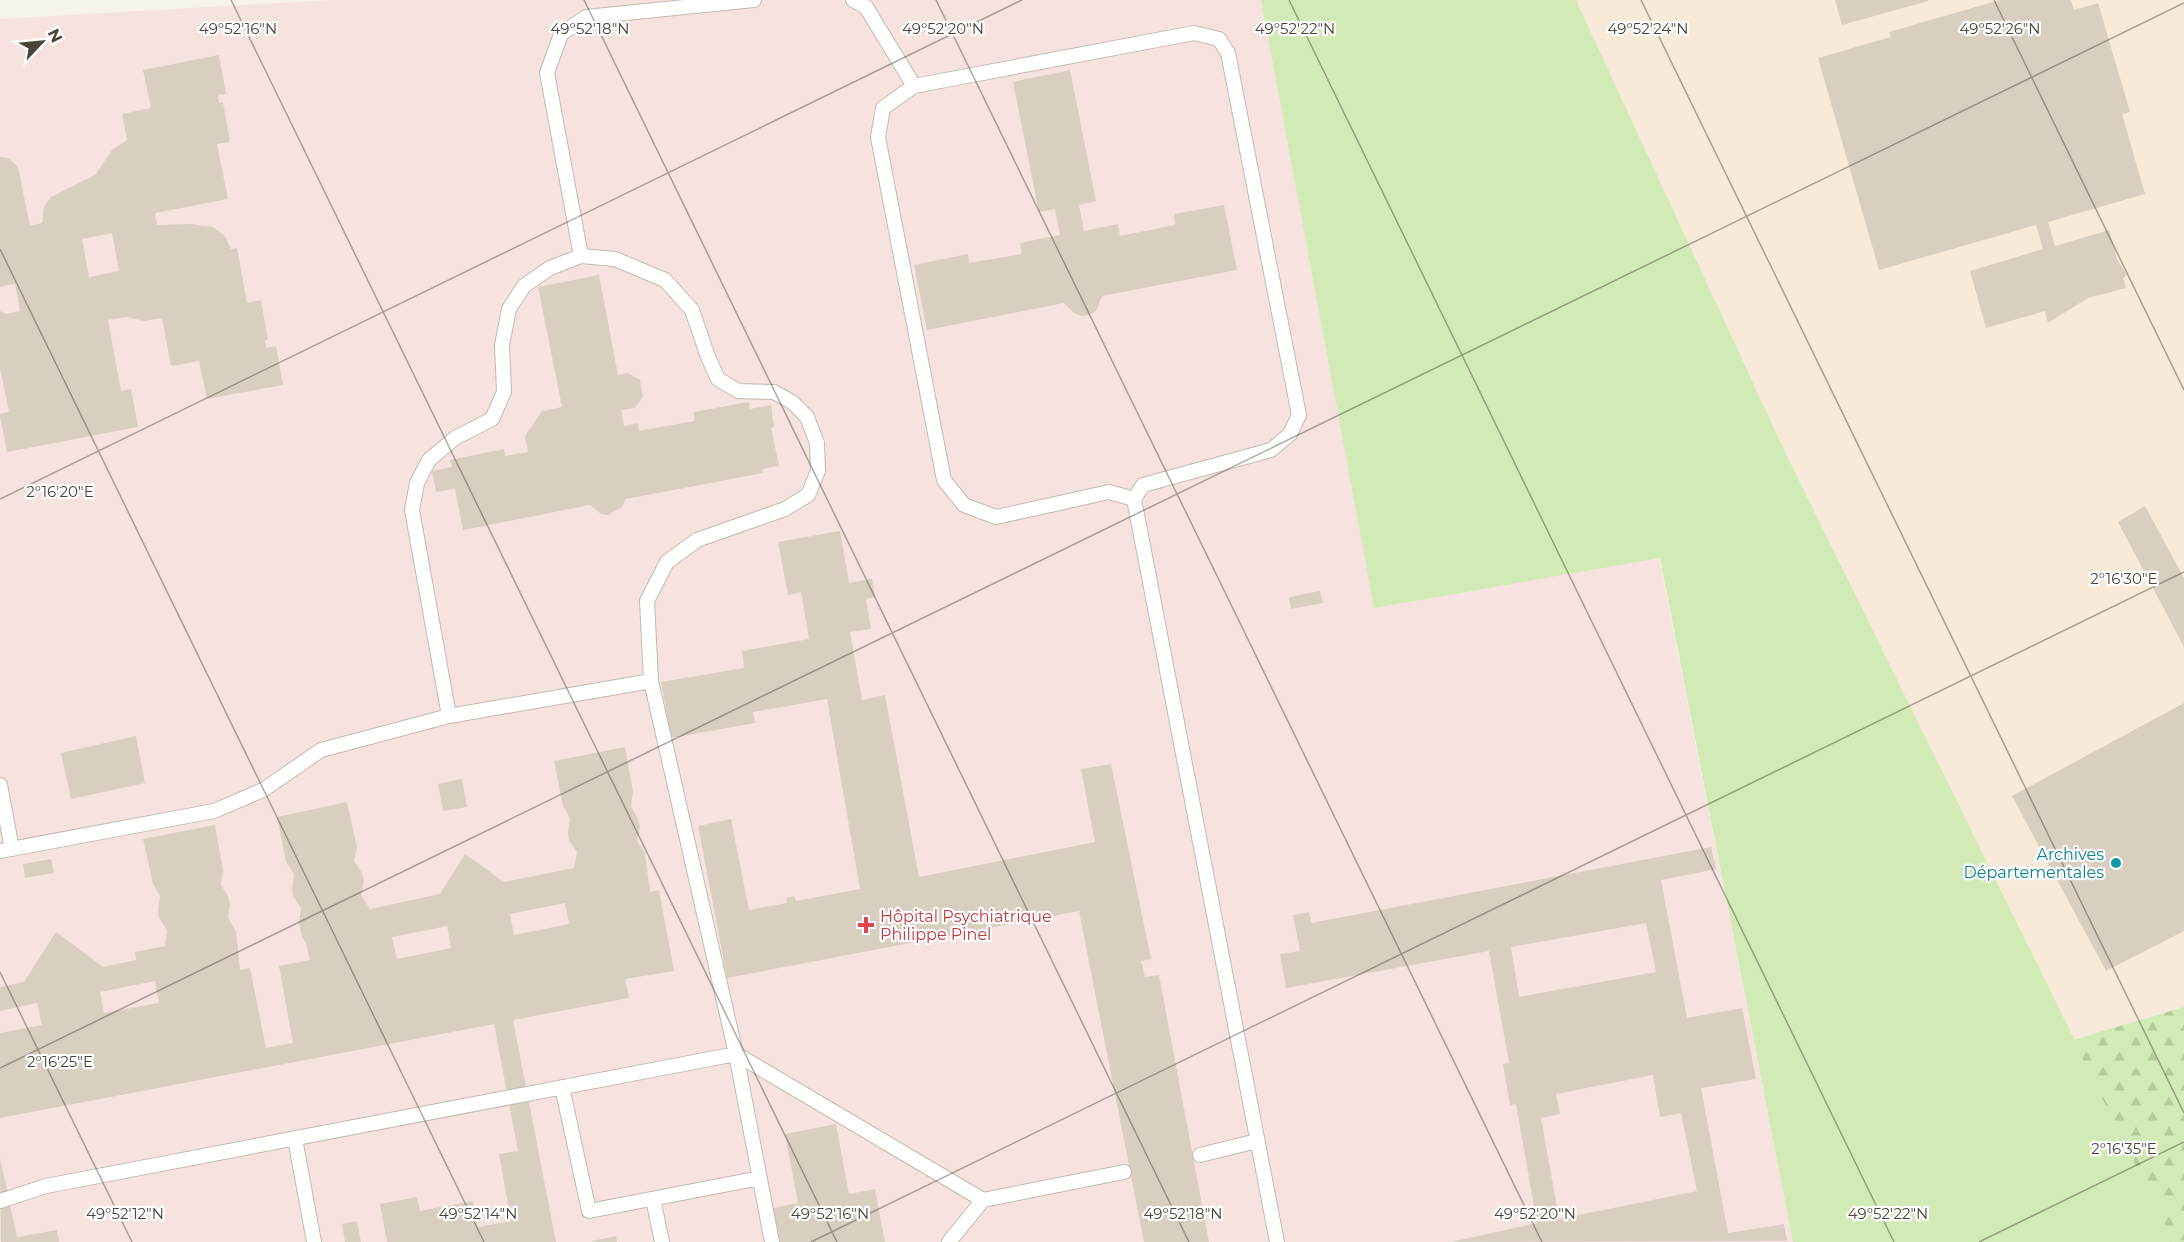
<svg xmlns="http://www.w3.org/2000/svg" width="2184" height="1242" viewBox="0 0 2184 1242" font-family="Montserrat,sans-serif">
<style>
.commercial{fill:#f7ead8}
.medical{fill:#f6e3e0}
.green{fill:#d2eab5}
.forest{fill:url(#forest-firs)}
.building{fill:#d8cfc1;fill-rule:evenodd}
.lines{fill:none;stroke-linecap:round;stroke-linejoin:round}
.lane-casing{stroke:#c2bbae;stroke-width:16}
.lane{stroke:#fff;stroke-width:14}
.ticks{fill:none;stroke:#4b4439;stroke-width:1.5;stroke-opacity:0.45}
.culture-dot{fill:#0f9aa8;stroke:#fff;stroke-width:2}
.health-dot{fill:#e0444e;stroke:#fff;stroke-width:2}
.labels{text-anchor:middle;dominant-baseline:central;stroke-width:4.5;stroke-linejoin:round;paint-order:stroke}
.culture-label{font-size:16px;fill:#0d838f;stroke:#fff;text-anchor:end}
.health-label{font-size:16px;fill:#be3a42;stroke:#fff;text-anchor:start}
.ticks-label{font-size:15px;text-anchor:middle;fill:#4b4439;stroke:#fff;stroke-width:4.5;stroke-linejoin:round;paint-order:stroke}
</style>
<defs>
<pattern id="forest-firs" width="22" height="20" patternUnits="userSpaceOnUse" patternTransform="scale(1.5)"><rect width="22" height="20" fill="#d2eab5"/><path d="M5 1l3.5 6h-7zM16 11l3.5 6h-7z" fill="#b6ca9c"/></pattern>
</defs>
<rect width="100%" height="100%" fill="#f6f3ec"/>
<path class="commercial" d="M1576,0H2184V1007L2073,1040L1785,452Z"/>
<path class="medical" d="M330,0H1261L1374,607L1659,557L1793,1242H0V19Z"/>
<path class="green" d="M1261,0H1576L1785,452L2174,1242H1793L1660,558L1374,608Z"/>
<path class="forest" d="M2184,1007V1242H2174L2073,1040Z"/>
<path class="building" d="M1835,0H1928V1L1842,25Z
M2000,0H2071L2074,10L2098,3L2130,112L2122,114L2145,194L2048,222L2055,246L2109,230L2117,259L2127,275L2123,278L2126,288L2088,298L2048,323L2045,311L1986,328L1970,271L2043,249L2036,225L1879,270L1818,58L1891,37L1889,32Z
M219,55L226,94L218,95L219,103L223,102L230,142L217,144L228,199L155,213L157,225L191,224L213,227L225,236L231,249L237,248L247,303L261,300L268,340H265L266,348L276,346L283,385L207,399L199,361L171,366L162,318L144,321L126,317L108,320L121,391L131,389L138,427L7,452L0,416V414L9,412L0,368V311L6,314L20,311L15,284L0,287V157L9,158L18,167L30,226L42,223L44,207L51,197L95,175L112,150L127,140L122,114L151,108L143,70ZM112,233L119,271L89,277L82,239Z
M1070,70L1096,201L1079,205L1084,231L1118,224L1120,236L1175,225L1174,214L1224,205L1237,270L1102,296L1096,311L1089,315L1081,316L1074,313L1064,303L927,330L914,265L968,254L969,263L1022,254L1020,243L1060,235L1055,209L1039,212L1013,82Z
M599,275L618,375L628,373L640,380L643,397L635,408L621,410L624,426L638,423L639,431L694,421V412L749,402L750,409L771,405L774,427L771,428L779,466L762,469L763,473L626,499L622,507L608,515L601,514L590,505L463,530L455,489L436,492L432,471L452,467L450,460L504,449L505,456L528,452L525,436L542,411L562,407L538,287Z
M2145,506L2184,578V647L2118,522Z
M840,531L849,583L872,579L875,597L866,599L871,629L850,632L862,700L885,695L919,877L1095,842L1081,769L1111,764L1151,959L1141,961L1145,977L1159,975L1209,1242H1144L1079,911L727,978L698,826L731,819L749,910L787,903L786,898L794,896L796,901L860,889L827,699L753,712L755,723L671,738L661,682L744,668L742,651L809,639L801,592L788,595L778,542Z
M1320,591L1323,603L1291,609L1289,597Z
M2184,703V931L2106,971L2012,796Z
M136,736L145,783L71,799L61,753Z
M625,747L633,792L631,806L638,819L640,827L637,841L645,853L650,892L659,890L674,971L625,979L629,998L513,1020L556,1242H387L380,1204L417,1197L420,1211L473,1201L478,1227L511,1221L499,1154L518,1151L494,1024L0,1118V1033L42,1025L37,1003L0,1011V987L24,982L56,932L103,967L136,960L135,952L165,946L167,930L159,918L158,910L160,896L153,884L143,839L215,825L223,870L221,885L228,896L230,904L228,918L236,931L240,970L250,968L266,1048L293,1043L279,966L310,960L306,943L302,937L299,922L301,908L293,896L292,888L294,874L286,862L277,817L347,802L357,847L354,861L362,873L364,881L361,895L370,909L440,894L465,854L504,882L574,868L577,852L569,840L568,832L570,818L563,806L554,761ZM565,903L569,924L514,935L510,914ZM447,926L451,948L397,959L392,937ZM155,981L159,1003L104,1013L100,992Z
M462,779L467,807L443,811L438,784Z
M1711,847L1716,869L1661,880L1687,1018L1742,1008L1756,1079L1701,1088L1728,1233L1784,1224L1787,1241L1451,1242L1537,1223L1516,1104L1510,1105L1503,1064L1509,1063L1489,951L1286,988L1280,954L1300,951L1293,915L1309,912L1311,923ZM1646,923L1656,972L1519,997L1511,947ZM1653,1075L1660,1117L1681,1113L1697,1191L1559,1219L1541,1118L1560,1114L1556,1094Z
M51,859L54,873L25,878L23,864Z
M836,1124L849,1194L875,1189L885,1242H777L770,1209L798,1203L785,1134Z
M0,1158L17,1237L57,1230L59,1242H1Z
M357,1221L361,1242H345L342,1224Z
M616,1236L617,1242H592V1241Z"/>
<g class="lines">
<g class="lane-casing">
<path id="lane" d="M853,0L866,7L914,86
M581,256L547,73L561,34L586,17L754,0
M1134,499L1109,492L996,517L964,505L944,480L878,137L883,108L914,86L1194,33L1219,39L1228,53L1299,415L1290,434L1271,450L1143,485L1134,499L1277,1242
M651,681L449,716L412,510L417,483L429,460L455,438L492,419L504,392L502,345L509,309L524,286L550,268L581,256L615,259L665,280L692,310L708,357L718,379L738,391L774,392L792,402L807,417L817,443L818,471L808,495L785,509L697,540L667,562L647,601L651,681L736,1054L772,1242
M0,785L12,849
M0,851L214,811L263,790L321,750L449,716
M562,1087L589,1211L760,1178
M295,1139L314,1242
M1200,1155L1257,1141
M653,1199L662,1242
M0,1201L46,1186L736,1054L983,1200
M949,1242L983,1200L1124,1172"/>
</g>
<use href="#lane" class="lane"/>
</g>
<path class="ticks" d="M231,0L837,1242M584,0L1189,1242M936,0L1542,1242M1289,0L1894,1242M1641,0L2184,1113M1994,0L2184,390M0,249L484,1242M0,499L1022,0M0,972L132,1242M0,1068L2184,3M811,1242L2184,572M1979,1242L2184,1142"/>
<circle class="culture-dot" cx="2116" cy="863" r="6"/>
<path class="health-dot" d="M863 916h6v6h6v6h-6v6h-6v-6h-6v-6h6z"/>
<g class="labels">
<g class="culture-label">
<text x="2104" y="854">Archives<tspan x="2104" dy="18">Départementales</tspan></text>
</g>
<g class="health-label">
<text x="880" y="916">Hôpital Psychiatrique<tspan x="880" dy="18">Philippe Pinel</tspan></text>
</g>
</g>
<g class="ticks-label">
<text x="238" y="34">49°52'16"N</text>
<text x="590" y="34">49°52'18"N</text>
<text x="943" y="34">49°52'20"N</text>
<text x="1295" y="34">49°52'22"N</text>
<text x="1648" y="34">49°52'24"N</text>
<text x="2000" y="34">49°52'26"N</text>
<text x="60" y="497">2°16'20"E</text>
<text x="2124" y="584">2°16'30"E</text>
<text x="60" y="1067">2°16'25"E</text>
<text x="2124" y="1154">2°16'35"E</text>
<text x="125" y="1219">49°52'12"N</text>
<text x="478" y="1219">49°52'14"N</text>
<text x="830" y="1219">49°52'16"N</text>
<text x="1183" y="1219">49°52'18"N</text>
<text x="1535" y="1219">49°52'20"N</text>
<text x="1888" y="1219">49°52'22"N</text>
</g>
<g transform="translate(42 42) rotate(64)" stroke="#ffffff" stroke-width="4.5" paint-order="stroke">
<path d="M0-4.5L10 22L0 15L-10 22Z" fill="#4b4439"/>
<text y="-9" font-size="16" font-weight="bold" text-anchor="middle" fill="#4b4439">N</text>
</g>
</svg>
